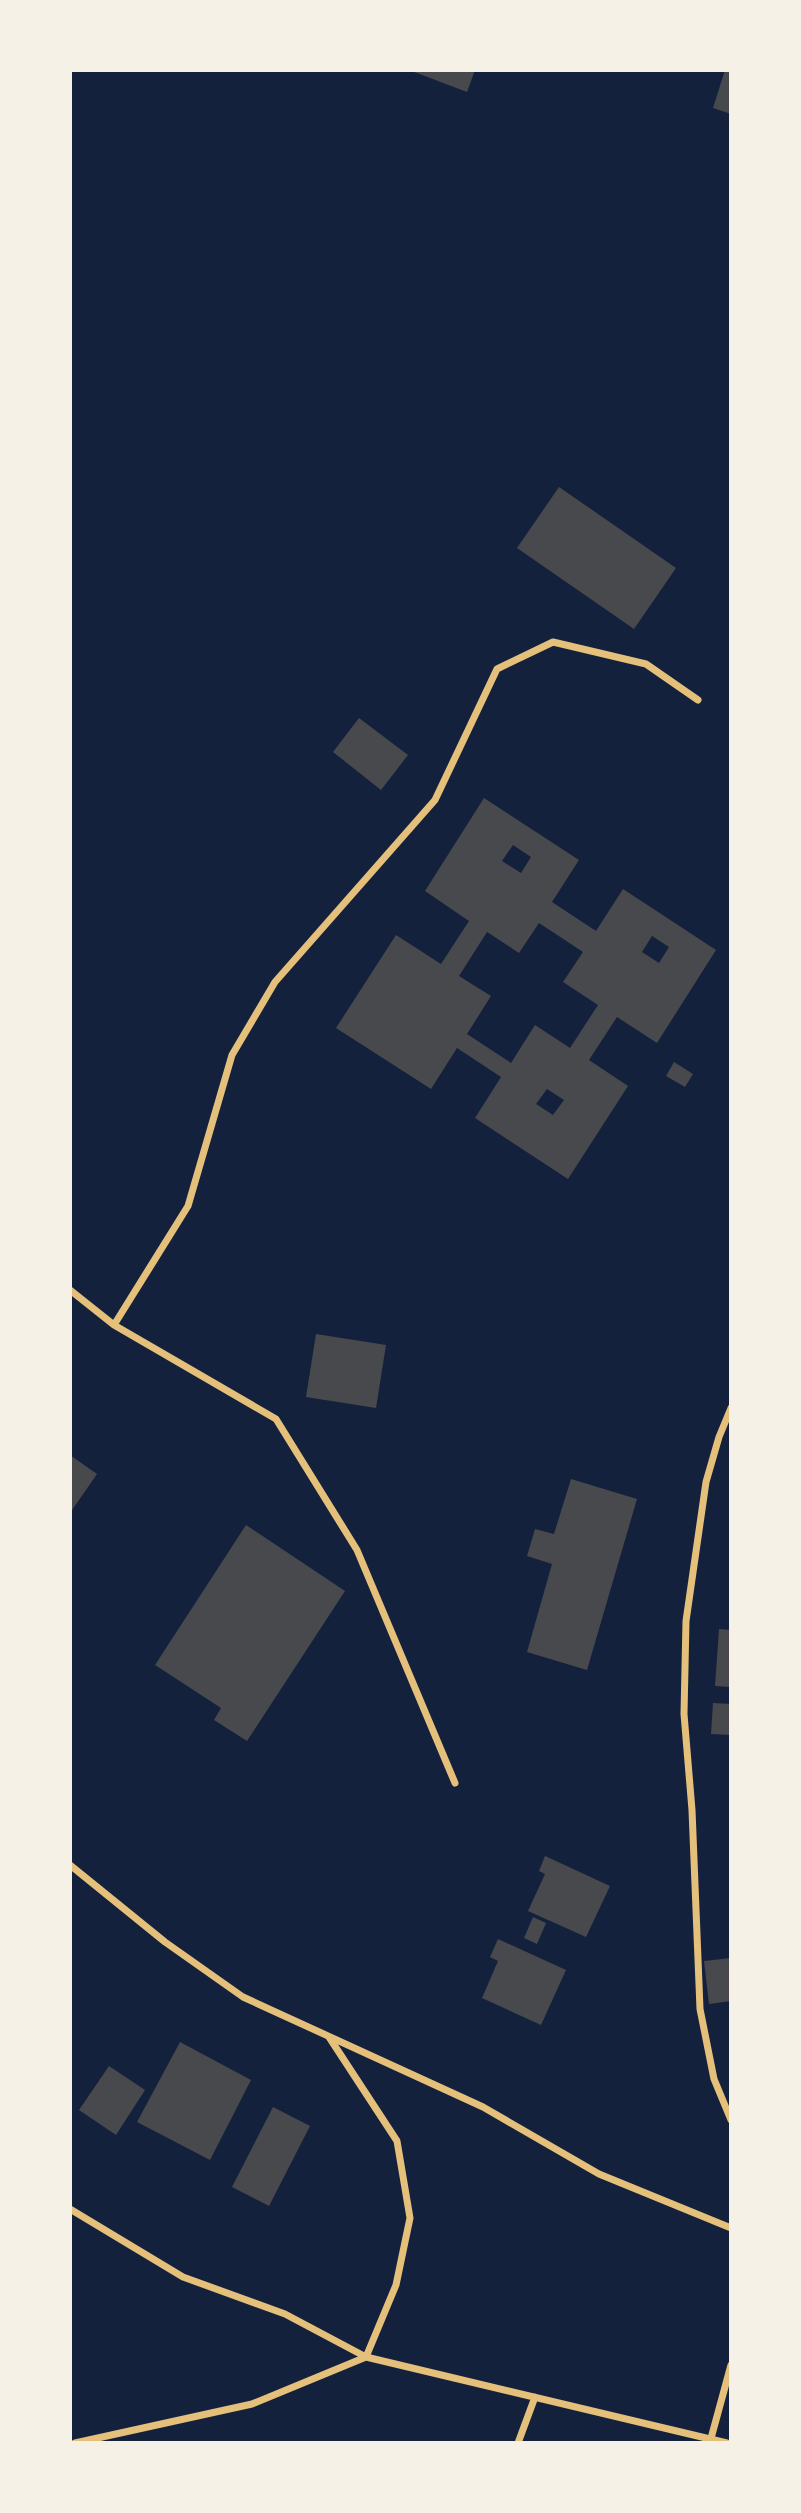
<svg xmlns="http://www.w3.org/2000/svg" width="801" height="2513" viewBox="0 0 801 2513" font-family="'Public Sans',sans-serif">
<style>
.building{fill:#48494c;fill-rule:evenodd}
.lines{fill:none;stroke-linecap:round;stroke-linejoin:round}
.minor{stroke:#e5c07b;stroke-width:7}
</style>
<rect width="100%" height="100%" fill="#14213d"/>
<path class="building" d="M409,70H475L467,92Z
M725,70L731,72V114L713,108Z
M559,487L676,568L634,629L517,548Z
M359,718L408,755L381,790L333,752Z
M484,798L579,860L552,902L596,931L623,889L716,950L657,1043L617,1017L589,1060L628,1086L568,1179L475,1118L501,1077L457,1048L431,1089L336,1028L396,935L441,964L469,921L425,891ZM513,845L531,857L521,873L502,861ZM539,923L583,952L563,982L598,1005L570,1048L535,1025L511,1063L467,1034L491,996L459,976L487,932L519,953ZM652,936L669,947L659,963L642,952ZM547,1089L564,1100L553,1115L536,1104Z
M674,1062L693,1074L685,1087L666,1076Z
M316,1334L386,1345L376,1408L306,1397Z
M70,1455L97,1474L70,1513Z
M571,1479L637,1499L587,1670L527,1652L552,1564L527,1556L535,1529L554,1534Z
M246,1525L345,1591L247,1741L214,1720L221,1708L155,1665Z
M719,1629L731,1630V1687L715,1686Z
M713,1703L731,1704V1735L711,1734Z
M545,1856L610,1886L586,1937L528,1911L545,1874L539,1871Z
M533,1917L546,1923L537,1944L524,1938Z
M498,1939L566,1970L541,2025L482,1998L498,1961L490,1957Z
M731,1958V2001L709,2004L704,1961Z
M180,2042L251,2080L210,2160L137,2122Z
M109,2066L145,2090L116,2135L79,2110Z
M273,2107L310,2126L269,2206L232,2187Z"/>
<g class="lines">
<path class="minor" d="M70,1290L114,1325L276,1419L357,1550L455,1783
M114,1325L188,1206L232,1055L275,982L435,800L497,669L553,642L646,664L698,700
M731,1408L719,1437L706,1482L686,1621L684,1714L692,1810L700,2009L714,2079L731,2120
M70,1865L165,1942L243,1997L483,2107L599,2174L731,2228
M70,2209L183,2277L285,2314L366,2357L727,2443
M710,2442L731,2365
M75,2443L252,2404L366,2357L396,2285L410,2218L397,2141L329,2037
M518,2443L535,2397"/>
</g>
<rect width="801" height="2513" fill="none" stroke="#f6f1e7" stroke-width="144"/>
</svg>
